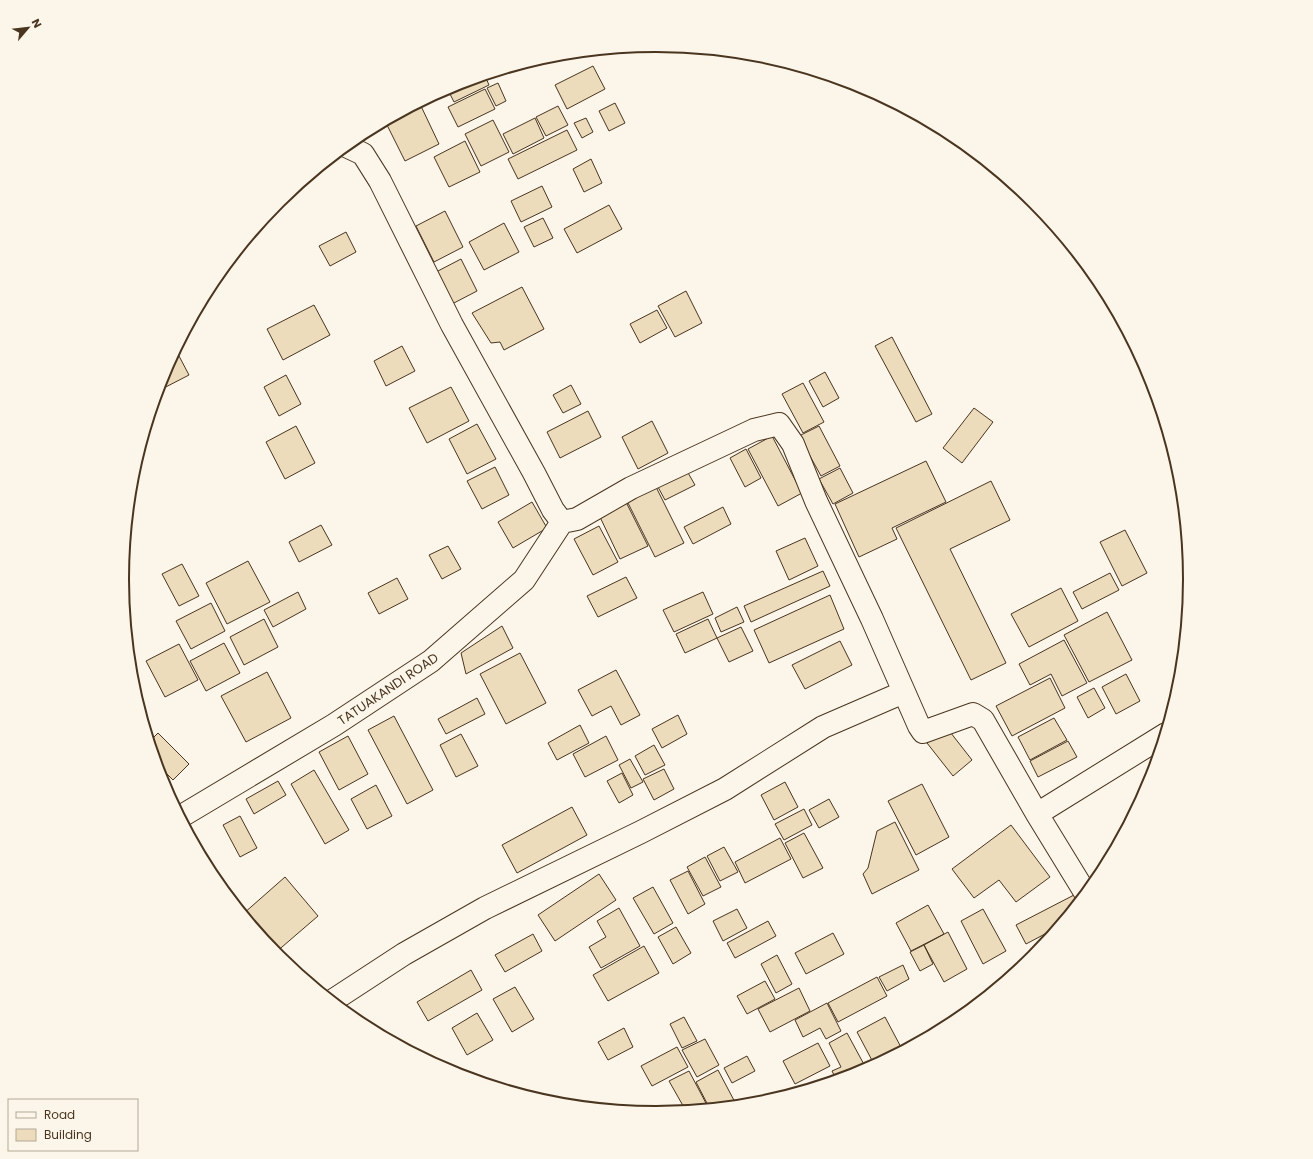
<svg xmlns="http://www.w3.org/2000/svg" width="1313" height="1159" viewBox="0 0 1313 1159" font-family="Poppins,sans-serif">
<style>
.building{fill:#ecdcbc;stroke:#4a3520}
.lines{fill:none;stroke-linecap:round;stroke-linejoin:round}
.street-casing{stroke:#4a3520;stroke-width:24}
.street{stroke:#fbf6e9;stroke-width:22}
.power{stroke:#c62828;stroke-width:1;stroke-dasharray:14 3 2 3;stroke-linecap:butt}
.labels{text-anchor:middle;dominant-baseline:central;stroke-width:3;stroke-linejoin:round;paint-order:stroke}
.street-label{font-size:13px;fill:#4a3520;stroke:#fbf6e9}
.rim{fill:none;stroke:#4a3520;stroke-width:2}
</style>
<rect width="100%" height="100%" fill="#fbf6e9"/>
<path class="building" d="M593,66L605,89L567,109L555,85Z
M485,76L489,85L454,102L447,88L452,86Z
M498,83L506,101L496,106L487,88Z
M485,89L495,109L458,127L448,107Z
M615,103L625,123L609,131L599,111Z
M420,104L439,144L405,161L385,121Z
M558,106L568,125L546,136L536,117Z
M535,118L544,138L513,154L503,134Z
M586,118L593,132L582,138L574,123Z
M493,120L509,152L481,166L465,134Z
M567,130L577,150L518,179L508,159Z
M465,141L480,172L449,187L434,157Z
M591,159L602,183L584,192L573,169Z
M542,186L552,207L521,222L511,201Z
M609,205L622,229L577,253L564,229Z
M445,211L463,247L434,262L416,226Z
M543,218L553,238L534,247L524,227Z
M504,223L519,252L484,270L469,242Z
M346,232L356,252L330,266L319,246Z
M239,250L241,254L230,260Z
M461,259L477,291L452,304L436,272Z
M522,287L544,329L504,350L500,342L491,343L472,313Z
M686,291L702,323L675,337L658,306Z
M314,305L330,335L283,360L267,329Z
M657,310L667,328L640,343L630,324Z
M892,337L932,414L916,422L875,346Z
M402,346L415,371L386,386L374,361Z
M179,356L189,375L158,391L163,375L170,361Z
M825,372L839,398L823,407L809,381Z
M286,375L301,404L279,416L264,387Z
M803,383L824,422L803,433L782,394Z
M571,385L581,404L563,413L553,395Z
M451,387L469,421L427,443L409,408Z
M974,408L993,422L962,463L943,448Z
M588,411L601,437L560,458L547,432Z
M652,421L668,453L638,469L622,437Z
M477,424L496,459L467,474L449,439Z
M296,426L315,463L285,479L266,442Z
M819,426L840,466L821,476L799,436Z
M772,436L802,493L778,506L748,449Z
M746,449L761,478L745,487L730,458Z
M926,461L946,502L892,528L897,539L859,557L835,504Z
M495,467L509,495L482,509L467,481Z
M840,468L853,493L833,504L819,479Z
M687,471L695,485L665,500L658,487Z
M991,481L1010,520L950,549L1006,663L971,680L896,528Z
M656,487L684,543L655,557L627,501Z
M532,502L547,528L513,548L498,522Z
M626,502L648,546L620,559L599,515Z
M723,507L731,524L693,544L684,527Z
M321,525L332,545L299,562L289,542Z
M599,526L618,562L593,575L574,539Z
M1125,530L1147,573L1122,586L1100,542Z
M805,538L818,566L789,580L776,551Z
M448,546L461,569L442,579L429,555Z
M248,561L270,602L227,624L206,583Z
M182,564L199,596L179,606L162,574Z
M823,571L830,586L751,622L744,606Z
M1110,573L1119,590L1082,609L1073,592Z
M626,577L637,598L598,617L587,596Z
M397,578L408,599L379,614L368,593Z
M1061,588L1078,621L1029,647L1011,614Z
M298,592L306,609L273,627L264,610Z
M703,592L713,614L674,632L663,610Z
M830,595L844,629L769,663L754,630Z
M211,603L225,631L191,649L176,621Z
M737,607L744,622L721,632L715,618Z
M1107,612L1132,660L1089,682L1064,635Z
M264,619L278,647L244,665L230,637Z
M708,619L717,638L685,653L676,634Z
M502,626L513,648L466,674L461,653Z
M741,627L753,651L729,662L717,638Z
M1064,640L1087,683L1062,696L1051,674L1030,685L1019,664Z
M840,641L852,665L805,689L792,665Z
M224,643L240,673L206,691L190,661Z
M179,644L198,680L165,697L146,661Z
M520,653L546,703L506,724L480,674Z
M616,670L640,715L621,725L611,706L592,716L578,690Z
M267,672L291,718L246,742L221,696Z
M1126,674L1140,701L1116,714L1102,687Z
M1050,678L1065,708L1012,736L996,706Z
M1094,688L1105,708L1088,718L1077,697Z
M477,698L485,714L446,734L438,719Z
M678,715L687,734L662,748L652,729Z
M394,716L433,790L407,804L368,730Z
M1054,718L1067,740L1030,760L1018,737Z
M580,725L589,743L557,760L548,743Z
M947,728L972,760L953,776L927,743Z
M158,733L189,764L173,780L156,763L150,741Z
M461,734L478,766L456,777L440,745Z
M348,736L368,774L339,790L319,752Z
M606,736L618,760L585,777L573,754Z
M1068,741L1077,757L1038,777L1030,761Z
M654,745L665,765L645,775L635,756Z
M630,759L643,782L631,788L619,765Z
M664,769L674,789L654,800L643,779Z
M314,770L349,830L325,844L291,784Z
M622,773L633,795L619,803L607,781Z
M278,781L286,795L254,814L246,799Z
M785,782L798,807L774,820L761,795Z
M922,784L949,837L916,855L888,801Z
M376,785L392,816L367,829L351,799Z
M829,799L839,817L819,828L809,810Z
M572,807L587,835L517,873L502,845Z
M804,809L812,825L784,840L775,824Z
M240,816L257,848L240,857L223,825Z
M895,822L919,870L872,894L863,874L868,868L877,831Z
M1011,825L1050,877L1016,902L999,880L974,898L952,869Z
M804,833L823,868L803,878L785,843Z
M780,838L791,859L745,883L735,862Z
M724,847L738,872L720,881L707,856Z
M705,857L721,887L703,896L687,867Z
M688,871L705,904L688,914L670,880Z
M599,874L616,900L555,941L538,915Z
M285,877L318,916L275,953L243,914Z
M653,887L673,923L654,934L633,898Z
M1074,895L1079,904L1060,926L1026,944L1016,925Z
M928,905L944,934L911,951L896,923Z
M619,908L640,946L601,968L589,947L606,937L597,921Z
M737,909L747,928L723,941L713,921Z
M983,909L1006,951L983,964L961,921Z
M768,921L776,936L735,958L727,943Z
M676,927L691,953L673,964L658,937Z
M948,932L967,969L944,982L924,945Z
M833,933L844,954L806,974L795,953Z
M533,934L542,951L505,972L495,955Z
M924,945L933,964L920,971L910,952Z
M644,946L659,973L608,1001L593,975Z
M777,955L792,984L776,993L761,964Z
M903,965L909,979L887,991L879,977Z
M471,970L482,990L428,1021L417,1002Z
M877,977L887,996L838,1022L828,1003Z
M765,981L775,999L747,1014L737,996Z
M515,987L534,1019L512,1032L493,999Z
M799,988L810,1011L770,1032L758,1009Z
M827,1003L841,1031L826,1039L820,1028L803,1037L795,1020Z
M477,1013L493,1040L467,1055L452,1028Z
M684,1017L697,1041L682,1048L670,1024Z
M885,1017L903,1051L875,1066L857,1032Z
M624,1028L633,1047L608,1060L598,1042Z
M847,1033L867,1070L861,1073L837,1081L832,1071L841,1067L829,1043Z
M705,1039L719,1065L697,1077L682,1050Z
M818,1043L830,1066L795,1084L783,1061Z
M677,1047L688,1067L652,1086L641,1066Z
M419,1052L425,1059L416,1054Z
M747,1056L755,1071L732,1083L724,1068Z
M718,1070L737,1106L710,1109L696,1082Z
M689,1071L708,1107L703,1109L686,1111L669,1081Z"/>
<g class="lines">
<g class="street-casing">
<path id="street" d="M346,146L363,154L380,181L452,325L534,473L553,510L562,522
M562,522L577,519L631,488L754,430L779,424L793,444L816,501L872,619L919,726L923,732L973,714L983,720L1037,814L1086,894
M1037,814L1166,734
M180,817L334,725L431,661L524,580L562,522
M332,1001L404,954L485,908L641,832L725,789L823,727L904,692"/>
</g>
<use href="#street" class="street"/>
<path class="power" d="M1084,262L1152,380"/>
</g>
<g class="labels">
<g class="street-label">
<text transform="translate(388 689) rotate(-34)">TATUAKANDI ROAD</text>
</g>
</g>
<path d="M0 0H1313V1159H0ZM129 579a527 527 0 1 1 1054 0a527 527 0 1 1-1054 0Z" fill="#fbf6e9" fill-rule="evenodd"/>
<path class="rim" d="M129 579a527 527 0 1 1 1054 0a527 527 0 1 1-1054 0Z"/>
<rect x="8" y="1099" width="130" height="52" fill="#fbf6e9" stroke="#b4a999"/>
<rect x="16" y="1112" width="20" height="6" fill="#fbf6e9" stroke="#b4a999"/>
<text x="44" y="1119" font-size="12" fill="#4a3520">Road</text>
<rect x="16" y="1129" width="20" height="12" fill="#ecdcbc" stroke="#b4a999"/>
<text x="44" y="1139" font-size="12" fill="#4a3520">Building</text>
<g transform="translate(28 28) rotate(62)" stroke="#fbf6e9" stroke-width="3" paint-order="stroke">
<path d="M0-3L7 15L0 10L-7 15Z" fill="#4a3520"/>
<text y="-6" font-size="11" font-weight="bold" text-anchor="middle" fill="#4a3520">N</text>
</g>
</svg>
